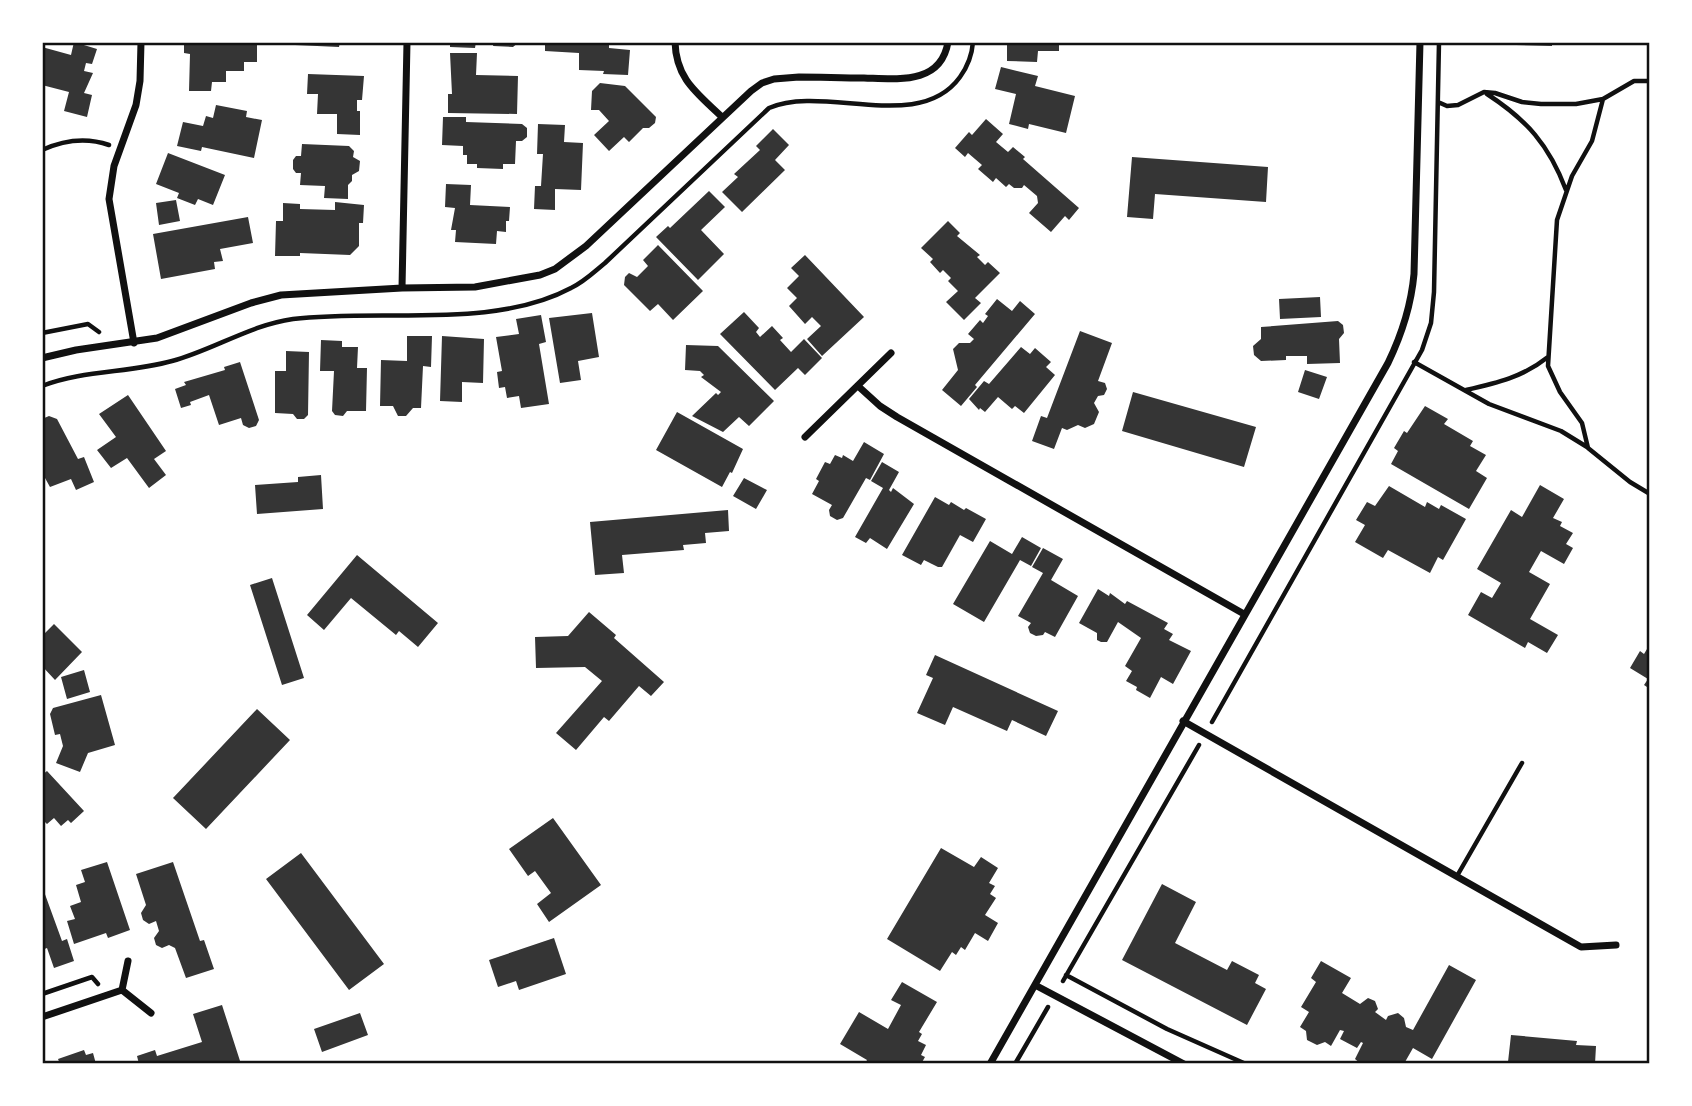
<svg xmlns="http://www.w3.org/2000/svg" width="1692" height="1106" viewBox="0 0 1692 1106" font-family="Lato,sans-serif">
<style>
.building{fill:#353535}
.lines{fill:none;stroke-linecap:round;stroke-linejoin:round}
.path{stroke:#111;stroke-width:4.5}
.service{stroke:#111;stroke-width:4.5}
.minor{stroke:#111;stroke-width:7}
.neatline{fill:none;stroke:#111;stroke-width:2.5}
</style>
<rect width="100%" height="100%" fill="#fff"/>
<path class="building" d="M74,42L97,49L92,64L86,63L84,71L93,73L84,93L92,95L87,117L64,111L69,92L42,85V47L71,55Z
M184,42H257V62H244V71H226V82H212L211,91H189L190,54L184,53Z
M295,42H340L339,47L295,45Z
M450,42H476L475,48L450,47Z
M494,42H519L513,47L493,46Z
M545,42H614V45H609V48L630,50L628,75L603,74L604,71L579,70V53L545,51Z
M1007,42H1059V51H1038L1037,62L1007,61Z
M1517,42H1552V46L1516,45Z
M450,53H477L476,75L518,76L517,114L448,113V94H452Z
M1001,67L1038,76L1035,86L1075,96L1066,133L1029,124L1028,129L1009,124L1016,94L995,89Z
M308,74L364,76L362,100H357V111H360V135L337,134V114H317L318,94H307Z
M600,83L625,86L656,117L655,123L649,128H643L629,142L624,137L609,151L594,135L609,121L599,110H591L592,91Z
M216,105L247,111L246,117L262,120L254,158L202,147L201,151L177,146L183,122L203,126L206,116L213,118Z
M443,117H466V122L522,124L527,128V137L522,141H516L515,164H503V169L477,168V164H467V155H463V146L442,145Z
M986,119L1003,134L996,142L1008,152L1013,147L1025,157L1023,159L1079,208L1069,220L1065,216L1051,232L1029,213L1038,203L1037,196L1024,185L1022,188H1014L1009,184L1006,187L996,178L993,182L978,169L982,165L968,153L965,157L955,148L969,132L972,135Z
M538,124L565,125L564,142L583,143L581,190L555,189V210L534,209L535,186H541L543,154H537Z
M773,129L789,145L775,160L785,170L742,212L722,192L738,177L734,174L760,150L756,146Z
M302,144L349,146L354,151L353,157L360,161L359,171L352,175V181L348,185V199L324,198L325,186L300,185L301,173H296L293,169V160L296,156H301Z
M168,153L225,175L213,205L198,199L195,205L177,198L179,193L156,184Z
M1132,157L1268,167L1266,202L1155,194L1153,219L1127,217Z
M446,184L471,185L470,205L510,207L509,221H506V232L497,231L496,244L455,242L456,230H451L455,208L445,207Z
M709,191L725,207L701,230L724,254L698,280L656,237L668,226L670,228Z
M176,200L180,221L159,225L156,203Z
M335,202L364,205L363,223H359V246L350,255L300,253V256H275L276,221H283V203L300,204V209L335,210Z
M248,217L253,243L220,249L223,261L214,262L215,269L161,279L153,234Z
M948,221L960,233L957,236L980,255L977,257L985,265L988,262L1000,273L975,298L981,303L964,320L946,302L958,291L948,281L951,278L943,270L940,273L930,262L933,259L921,248Z
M658,245L703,291L673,320L658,304L650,311L624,285L625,277L629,273L637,277L648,266L643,260Z
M805,255L864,317L822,356L807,339L821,326L812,317L805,324L789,306L797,298L787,288L799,276L791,268Z
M1320,297L1321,317L1280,319L1279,299Z
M997,299L1012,311L1020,301L1035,314L975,385L977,387L961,406L942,390L958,370L953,349L959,343H970L974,339L968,334L980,320L983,323L988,316L985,314Z
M744,312L759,328L756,332L760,337L772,326L783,338L780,340L791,352L804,339L822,358L805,375L798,368L775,390L720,334Z
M592,313L599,357L578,361L581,380L560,383L549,318Z
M541,315L546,342L539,344L549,404L521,408L519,396L507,398L505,387L499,388L497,372L502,371L496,337L519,334L516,319Z
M1338,321L1343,325L1344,333L1339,339L1340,363L1307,364V356H1286V360L1261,361L1254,355L1253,346L1261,339V327Z
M1080,331L1112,343L1098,381L1105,383L1107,389L1104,395L1098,396L1094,403L1099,412L1094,424L1085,428L1078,425L1067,430L1062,428L1054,449L1032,441L1041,416L1047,418Z
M407,336H432L431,367L423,366L421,408H413L406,416H398L393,406H380L381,360L407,361Z
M442,336L484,339L483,383L462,382V402L440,401Z
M321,340L342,341V347H358L357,368H367L366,411H347L343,416L335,415L332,411L334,371H320Z
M686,345L718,346L774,401L749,426L739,417L723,432L692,416L716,393L718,395L721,392L701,377L704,375L700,371L685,370Z
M1021,347L1030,354L1035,348L1051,362L1046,367L1055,375L1024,413L1015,406L1012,409L998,397L985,412L980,408L979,410L969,399L984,381L989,384Z
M286,351L309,352L308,415L304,419H297L293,414L275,413V371H286Z
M240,362L259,420L256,426L249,428L243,425L241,418L219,425L209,395L190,402L191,405L181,408L175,389L186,385L184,382L225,370L224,367Z
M1305,370L1327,377L1319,399L1298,392Z
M1133,392L1256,427L1244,467L1122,431Z
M128,395L166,451L154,459L166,475L149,488L127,458L111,468L97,450L116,437L99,414Z
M1425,406L1448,419L1444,424L1473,441L1470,446L1486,455L1476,471L1487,478L1469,509L1391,464L1398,451L1394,448L1404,431L1407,433Z
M677,412L743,449L732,473L730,472L722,487L656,450Z
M49,416L57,419L78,459L84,457L94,482L76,490L71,479L50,487L45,478L44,479L42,419Z
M864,442L884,454L870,480L866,478L843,518L837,520L830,516L829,510L832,505L812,494L819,481L816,479L825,462L830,464L835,455L842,458L843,455L853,461Z
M882,462L899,472L889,490L891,492L893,488L914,504L887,549L870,538L866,543L855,537L883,488L871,481Z
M321,475L323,509L257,514L255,485L298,482V477Z
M744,478L767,490L756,509L733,496Z
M1540,485L1564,499L1553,518L1562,522L1560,526L1573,533L1566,544L1573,548L1564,564L1541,551L1529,572L1550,584L1530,619L1558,635L1547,653L1528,642L1525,648L1468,615L1481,592L1492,598L1501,583L1477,569L1511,510L1522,517Z
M1389,486L1425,507L1427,502L1439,509L1441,505L1466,519L1443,560L1438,557L1430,573L1388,550L1383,558L1355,542L1365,525L1356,520L1367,502L1375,506Z
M935,497L949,505L951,502L964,510L966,508L986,519L973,542L960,535L942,567H938L924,560L921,565L902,555Z
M728,510L729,531L705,533L706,543L683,545L684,550L622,555L624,573L595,575L590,522Z
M1022,537L1041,548L1031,566L1020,560L984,622L953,604L990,541L1012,554Z
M1043,548L1063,559L1051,580L1078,596L1055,637L1045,632L1043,635L1036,636L1030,633L1028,627L1031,623L1018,616L1043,573L1032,567Z
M357,555L438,623L418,647L399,631L396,635L351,598L324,630L307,615Z
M272,578L304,678L282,685L250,585Z
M1098,589L1109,596L1110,593L1125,604L1127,601L1168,623L1164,629L1173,634L1169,640L1191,651L1173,684L1161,677L1150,698L1136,690L1137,687L1126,681L1132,671L1125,666L1141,638L1118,622L1107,642H1101L1097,640V633L1079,623Z
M589,612L616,635L614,638L664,682L651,696L639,686L609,721L604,717L576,750L556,733L602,681L585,667L536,668L535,637L568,636Z
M54,624L82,652L55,680L42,666V636Z
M1650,644V689L1644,685L1648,679L1630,668L1640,651L1644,654Z
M935,655L1058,711L1046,736L1012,720L1007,731L953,707L945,725L917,713L933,678L926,675Z
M84,670L90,692L67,699L61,677Z
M101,695L115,745L88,753L80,772L56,763L63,746L60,734L55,735L50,714L53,708Z
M257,709L290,740L206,829L173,798Z
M47,771L84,811L71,823L68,820L61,826L54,818L47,824L42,819V775Z
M553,818L601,885L549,922L537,904L551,893L535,871L528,876L509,849Z
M941,848L974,867L981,857L998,868L989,883L995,886L990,894L996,898L985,915L998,923L988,941L975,933L965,950L961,947L956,955L952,952L940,971L887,939Z
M301,853L384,964L349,990L266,879Z
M107,862L130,930L108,938L106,933L74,944L67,921L75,919L70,906L81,902L76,885L85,882L81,870Z
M173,862L200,941L204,940L214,969L186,978L175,948L169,945L162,948L156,945L154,938L159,931L156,921L149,924L143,920L141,913L146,905L136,874Z
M1162,884L1196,902L1175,943L1227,970L1232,961L1259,975L1255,983L1266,989L1247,1025L1122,960Z
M42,886L62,941L67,939L74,961L54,968L47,948L42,950Z
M554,938L566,974L519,990L516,981L498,987L489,960Z
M1321,961L1351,978L1342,993L1360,1004L1368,998L1375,1001L1378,1009L1375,1012L1386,1020L1388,1016L1398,1013L1404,1018L1406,1027L1413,1030L1449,965L1476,980L1432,1059L1413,1048L1405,1062L1403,1061L1401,1064H1361L1355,1059L1363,1043L1361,1042L1357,1048L1340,1039L1344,1031L1340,1030L1331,1046L1325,1042L1317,1045L1307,1040L1306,1031L1300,1027L1309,1012L1301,1007L1316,982L1311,978Z
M902,982L937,1002L919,1032L922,1034L918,1041L926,1045L921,1055L925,1057L921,1064H865L867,1060L840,1044L859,1012L888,1029L901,1005L891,1000Z
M222,1005L241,1064H139L137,1056L155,1050L157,1056L202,1042L193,1014Z
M360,1013L368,1035L322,1052L314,1029Z
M1511,1035L1577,1041L1576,1045L1596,1046L1595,1064H1514L1508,1062Z
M84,1050L86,1055L93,1053L96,1064H60L58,1059Z"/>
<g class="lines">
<path class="path" d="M1487,94C1527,120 1549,145 1566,190
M1603,99L1592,141L1572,176L1557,220L1548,366L1560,392L1582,423L1588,448L1630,482L1650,494
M1438,102L1447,106L1458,105L1484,92L1495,93L1522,102L1541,104H1576L1603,99L1634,81H1650
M42,150C64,140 86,137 109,145
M42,333L88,324L99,332
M1414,362L1489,404L1561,431L1587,447
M42,386C83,370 129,373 172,361C213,350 250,325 293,319C379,308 493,330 571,288C584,282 594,272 605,263L769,108C824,84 919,134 960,77C968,66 972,55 973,42
M1466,390C1497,383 1523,377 1548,357
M1212,722L1422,350L1431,323L1434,292L1439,42
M1066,975L1167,1029L1246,1064
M1063,981L1199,745
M42,994L92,977L98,984
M1015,1064L1048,1007"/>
<path class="service" d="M1457,876L1522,763"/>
<path class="minor" d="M675,42C676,79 697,93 722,117
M402,288L407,42
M134,343L109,199L114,166L136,105L140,81L141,42
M42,358L76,350L157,338L251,303L281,295L402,288L475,287L540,275L555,269L586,246L751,91L762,83L774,79L799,77C820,77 842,78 864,78C897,79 941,85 948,42
M858,386L880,406L897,417L1244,614
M805,437L891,353
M1183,721L1581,947L1616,945
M128,961L122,990L151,1013
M1035,985L1184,1064
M42,1017L122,990
M990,1064L1388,363C1402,334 1411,307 1414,274L1420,42"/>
</g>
<rect width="1692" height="1106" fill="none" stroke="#ffffff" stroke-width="88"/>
<rect x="44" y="44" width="1604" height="1018" class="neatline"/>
</svg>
